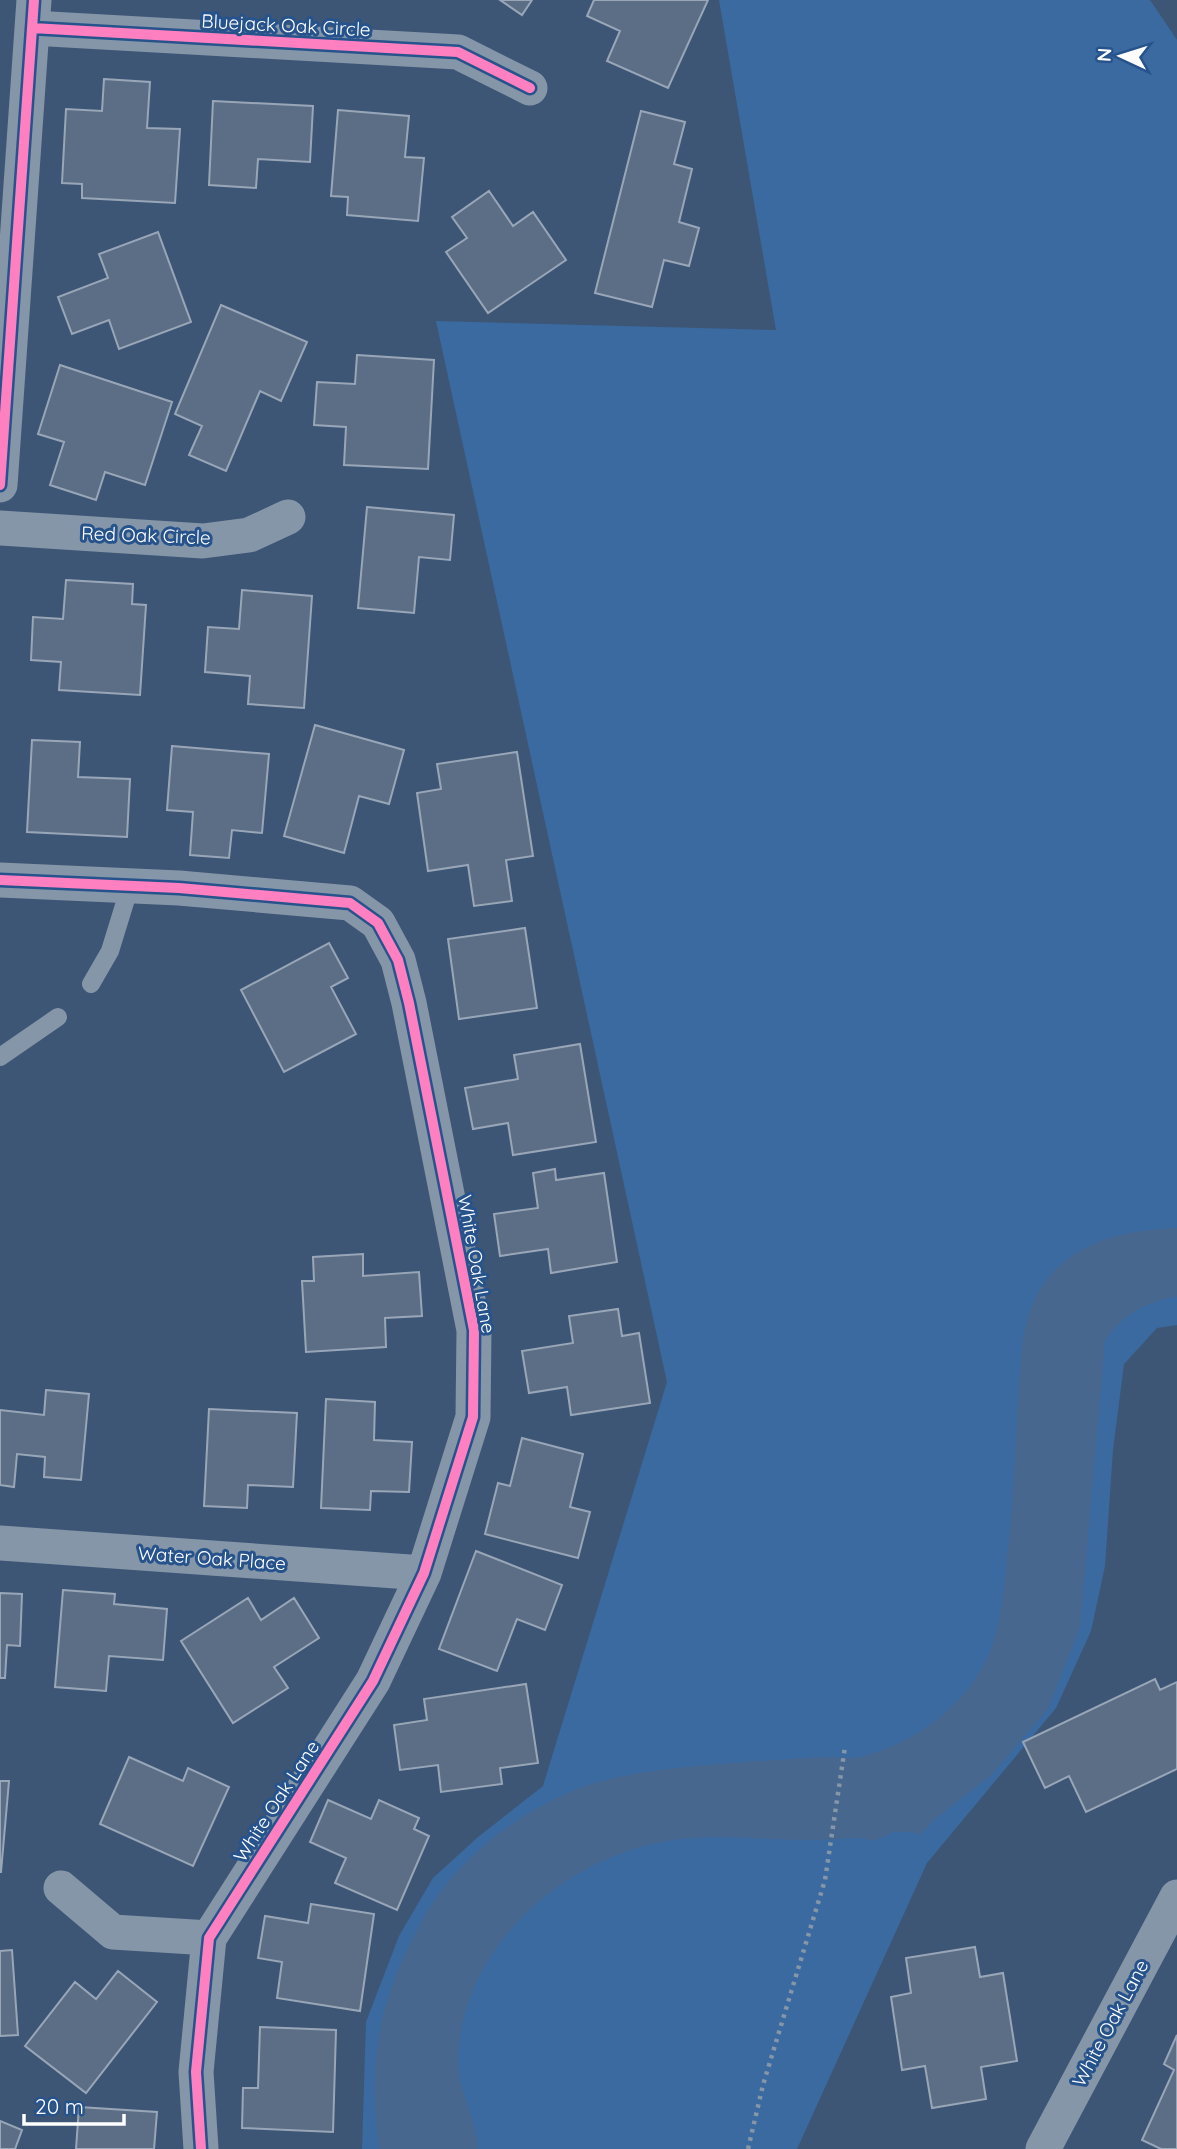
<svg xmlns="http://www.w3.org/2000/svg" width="1177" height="2149" viewBox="0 0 1177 2149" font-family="Quicksand,sans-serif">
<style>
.green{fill:#3b6aa1}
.water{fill:#48678e}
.building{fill:#5b6e86;stroke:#99a6b8;stroke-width:2}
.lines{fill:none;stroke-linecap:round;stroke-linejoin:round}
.path{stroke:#8596a9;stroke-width:4.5;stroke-dasharray:3.5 5;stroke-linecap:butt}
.service{stroke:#8596a9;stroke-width:18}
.minor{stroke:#8596a9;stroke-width:35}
.cycleway-casing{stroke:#27538c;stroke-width:15}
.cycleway{stroke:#ff80c0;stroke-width:10}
.labels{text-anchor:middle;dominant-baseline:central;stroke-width:6;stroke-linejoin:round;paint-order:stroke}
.street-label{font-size:19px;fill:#fff;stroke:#27538c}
</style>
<rect width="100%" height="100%" fill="#3e5675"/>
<path class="green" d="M719,0H1150L1177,40V1325L1157,1328L1124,1364L1113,1450L1105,1566L1091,1631L1056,1708L927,1863L797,2149H362L366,2022L399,1936L433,1878L478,1837L543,1786L667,1382L436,321L776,330Z"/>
<path class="water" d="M1177,1228V1296C1142,1304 1127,1311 1105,1340L1080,1627L1048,1709L991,1775L934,1820L921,1834C913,1833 903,1831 895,1832C888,1833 882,1839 875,1840C870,1841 864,1838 859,1838C845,1838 831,1840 817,1840C769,1841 721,1833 673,1840C567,1855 463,1944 458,2057C457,2091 476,2116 478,2149H379C368,2061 377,2007 418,1928C451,1864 511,1816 577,1789C627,1769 720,1764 776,1760C795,1759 814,1757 833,1757C843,1757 852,1759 861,1757C917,1742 968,1705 990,1651C1001,1623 1004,1590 1007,1559C1013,1507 1015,1455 1018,1402C1021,1361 1020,1311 1048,1278C1080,1239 1129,1230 1177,1228Z"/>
<path class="building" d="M500,0H532L522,15Z
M594,0H708L668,88L607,61L620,31L587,16Z
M104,79L150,82L147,128L180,129L175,203L82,198V184L62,183L66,109L102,111Z
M213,101L313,106L310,162L258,159L256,188L209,185Z
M338,110L409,116L405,157L424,158L418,221L347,215L348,197L331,196Z
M641,111L685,122L674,164L692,169L679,222L699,228L689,266L664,260L652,307L595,293Z
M489,191L513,226L533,212L566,260L488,313L446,252L467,238L452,217Z
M158,232L191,322L119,349L109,320L72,334L58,297L108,278L99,254Z
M221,305L307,342L281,401L260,391L226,471L189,455L202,426L175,414Z
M357,355L434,360L428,469L344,465L346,427L314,425L317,382L355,384Z
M60,365L172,402L145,485L105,472L96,500L50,485L64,442L38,434Z
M367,507L454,515L450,560L419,557L414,613L358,608Z
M66,580L133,584L132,604L146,605L140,695L59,690L61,662L31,660L33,617L63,619Z
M242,590L312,596L304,708L248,704L250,676L205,672L208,627L239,629Z
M315,725L404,750L389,804L359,796L344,853L284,836Z
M32,740L80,742L78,777L130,779L127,837L27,832Z
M172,746L269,754L262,833L232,830L229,858L190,855L193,812L167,810Z
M517,752L533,856L506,860L512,901L474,906L468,865L428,871L417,793L441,789L437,764Z
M525,928L537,1008L459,1019L448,939Z
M329,943L348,978L331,987L356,1034L284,1072L241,990Z
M580,1044L596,1142L513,1155L508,1123L473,1129L465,1088L518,1079L514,1055Z
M555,1169L556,1180L604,1173L617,1262L551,1273L548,1249L500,1256L494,1214L538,1208L533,1173Z
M363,1254V1276L419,1272L422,1316L385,1318L386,1347L306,1352L302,1281H314L313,1257Z
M618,1309L622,1336L639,1333L650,1403L571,1415L567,1387L529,1393L522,1351L573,1343L569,1316Z
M46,1390L89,1394L81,1480L44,1477L45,1457L17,1454L14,1487L0,1485V1410L44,1415Z
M326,1399L375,1402L374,1440L412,1442L409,1492L371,1491L370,1510L321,1508Z
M209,1409L297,1413L293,1487L248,1485L247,1508L204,1506Z
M522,1438L583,1454L570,1507L590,1512L578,1558L485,1534L498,1483L510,1486Z
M476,1551L562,1585L545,1630L517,1619L497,1671L439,1649Z
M63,1590L115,1594L114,1604L167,1609L163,1660L109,1656L106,1691L55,1687Z
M0,1593L22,1594L20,1646L7,1645L5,1678H0Z
M248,1598L261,1620L294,1598L319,1638L274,1667L288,1688L233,1723L181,1641Z
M1155,1679L1160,1690L1177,1682V1769L1086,1812L1069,1776L1045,1788L1023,1742Z
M526,1684L538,1763L500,1768L502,1784L441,1792L438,1765L400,1770L394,1725L427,1720L424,1699Z
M129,1757L183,1781L188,1768L229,1787L193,1866L100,1824Z
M0,1781H9L1,1872H0Z
M328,1800L371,1819L379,1800L419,1818L414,1829L429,1836L397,1910L335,1883L346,1858L310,1842Z
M311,1904L374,1914L360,2011L277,1998L282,1962L258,1958L265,1916L308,1923Z
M975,1947L980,1977L1003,1973L1017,2061L981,2067L986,2099L932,2108L925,2066L902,2070L891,1997L911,1993L906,1958Z
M12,1950L18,2035L0,2036V1951Z
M118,1971L157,2002L86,2093L25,2046L75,1982L96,1999Z
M260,2027L336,2030L333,2132L242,2128L243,2088H258Z
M1177,2035V2149H1161L1142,2140L1174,2070L1164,2064Z
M79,2107L157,2112L154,2149H76Z
M0,2121L22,2130L15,2149H0Z"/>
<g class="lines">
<path class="path" d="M748,2149L763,2085L825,1880L845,1747"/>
<path class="service" d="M91,984L110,951L130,886
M0,1057L58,1017"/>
<path class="minor" d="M32,28L458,52L530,88
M0,485L34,0
M0,528L203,541L249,535L288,517
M0,880L179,888L350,903L378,923L398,960L409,1003L474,1330L473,1417L424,1573L373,1681L209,1938L196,2072L201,2149
M0,1543L424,1573
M61,1888L113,1932L209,1938
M1043,2149L1177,1897"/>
<g class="cycleway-casing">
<path id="cycleway" d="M32,28L458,52L530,88
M0,485L34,0
M0,880L179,888L350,903L378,923L398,960L409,1003L474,1330L473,1417L424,1573L373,1681L209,1938L196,2072L201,2149"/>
</g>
<use href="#cycleway" class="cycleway"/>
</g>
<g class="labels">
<g class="street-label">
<text transform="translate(286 25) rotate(3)">Bluejack Oak Circle</text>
<text transform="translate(146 535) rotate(2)">Red Oak Circle</text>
<text transform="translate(477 1264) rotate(80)">White Oak Lane</text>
<text transform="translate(212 1558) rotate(4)">Water Oak Place</text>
<text transform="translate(276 1801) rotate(-57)">White Oak Lane</text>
<text transform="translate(1110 2023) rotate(-62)">White Oak Lane</text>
</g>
</g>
<g transform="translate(1121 56) rotate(274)" stroke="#27538c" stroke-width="5" paint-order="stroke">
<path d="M0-5L12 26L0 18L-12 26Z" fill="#ffffff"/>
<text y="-10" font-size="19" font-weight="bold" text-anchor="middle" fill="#ffffff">N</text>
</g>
<path d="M24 2114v10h100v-10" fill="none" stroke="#ffffff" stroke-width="3.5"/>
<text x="35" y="2114" font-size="21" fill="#ffffff" stroke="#27538c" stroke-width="5" paint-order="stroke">20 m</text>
</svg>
